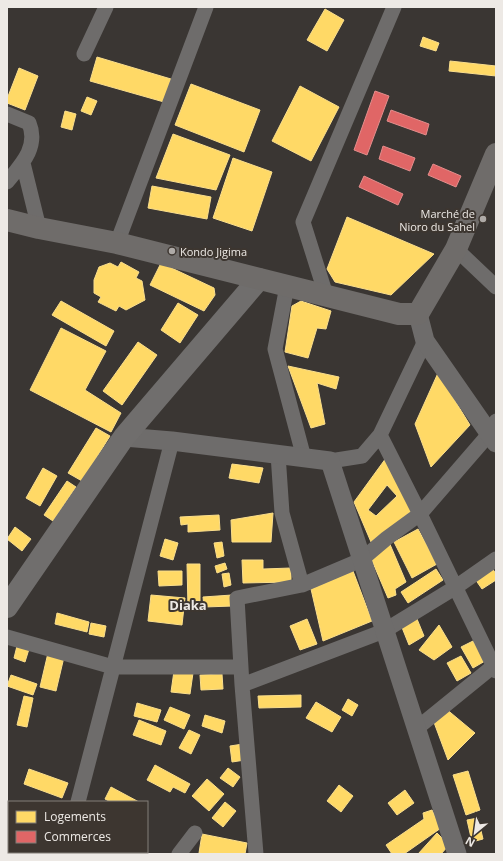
<svg xmlns="http://www.w3.org/2000/svg" width="503" height="861" viewBox="0 0 503 861" font-family="'Open Sans',sans-serif">
<style>
.homes{fill:#ffd966;stroke:#fade8c;fill-rule:evenodd}
.shops{fill:#e06666;stroke:#e48d8c}
.lines{fill:none;stroke-linecap:round;stroke-linejoin:round}
.minor{stroke:#6e6c6b;stroke-width:15}
.tertiary{stroke:#6e6c6b;stroke-width:19}
.secondary{stroke:#706e6d;stroke-width:22}
.primary{stroke:#6f6c6a;stroke-width:22}
.poi-dot{fill:#aeaaa7;stroke:#3d3630;stroke-width:1.5}
.labels{text-anchor:middle;dominant-baseline:central;stroke-width:4;stroke-linejoin:round;paint-order:stroke}
.poi-label{font-size:11px;fill:#ede9e5;stroke:#3d3630;text-anchor:end}
.quarter-label{font-size:13px;font-weight:bold;fill:#ede9e5;stroke:#3d3630}
</style>
<rect width="100%" height="100%" fill="#3a3633"/>
<path class="homes" d="M325,9L344,20L327,51L307,40Z
M423,37L439,43L436,51L420,46Z
M97,57L171,79L164,102L90,81Z
M450,61L496,66V76L449,71Z
M19,68L38,76L25,110L7,103V99Z
M191,84L260,110L244,152L175,125Z
M300,86L339,107L311,161L272,141Z
M87,97L97,101L91,115L81,111Z
M65,111L76,114L72,130L61,127Z
M173,134L230,155L216,190L156,178Z
M233,158L272,172L252,231L213,218Z
M152,186L211,197L207,219L148,208Z
M347,217L434,254L391,295L335,282L327,269Z
M121,262L139,272L136,278L142,281L145,300L126,310L119,306L116,311L98,302L101,297L94,293V280L99,267L110,263L118,267Z
M161,263L214,288L215,295L204,311L150,285Z
M61,301L114,331L106,346L52,315Z
M301,301L331,311L326,329L317,328L308,358L285,352L292,306Z
M178,303L198,315L180,343L161,330Z
M61,328L106,351L85,390L121,413L111,432L30,390Z
M138,342L157,355L122,405L103,391Z
M288,366L339,377L336,389L317,383L325,424L311,428Z
M438,373L470,425L431,467L415,424Z
M96,428L110,436L82,481L68,473Z
M386,458L413,510L371,542L354,502ZM387,485L397,496L376,516L368,510Z
M232,464L263,468L259,483L229,478Z
M43,468L57,476L40,506L26,498Z
M67,481L76,487L53,521L44,515Z
M273,513L271,542H232L231,520Z
M219,515L220,530L188,532V524L181,525L180,517Z
M15,527L31,539L22,551L7,539Z
M418,529L437,564L412,578L394,542Z
M165,539L178,543L173,560L160,556Z
M222,542L224,556L217,558L214,543Z
M389,542L406,582L395,589L396,595L388,598L370,556Z
M242,560H263V569L291,568V582L243,583Z
M225,563L227,569L217,573L215,566Z
M187,564H200V601H195V608H188Z
M492,568L496,574V580L482,589L475,579Z
M436,569L443,580L408,603L401,592Z
M158,571H182V585L159,586Z
M353,571L372,621L323,641L311,589Z
M229,573L231,585L224,587L222,574Z
M151,595L185,598L182,625L148,621Z
M232,595L233,606L204,607L203,597Z
M57,613L89,622L87,632L55,624Z
M307,619L317,644L300,650L290,626Z
M417,619L424,636L409,645L401,625Z
M91,623L106,626L104,637L89,634Z
M439,625L452,647L434,660L419,650Z
M473,641L485,661L473,668L461,647Z
M17,646L29,649L25,662L14,658Z
M48,653L64,657L56,691L40,687Z
M461,656L471,673L457,681L447,663Z
M174,671L193,673L190,694L171,692Z
M222,674L223,689L201,690L200,675Z
M11,675L37,684L33,695L7,686Z
M301,695V707L259,708L258,696Z
M24,696L33,698L27,727L17,725Z
M348,699L358,705L352,716L342,710Z
M316,702L341,717L332,732L306,718Z
M137,703L161,710L157,722L134,716Z
M170,707L190,715L184,729L164,720Z
M445,708L475,733L448,760L432,717Z
M205,715L225,721L222,733L202,726Z
M139,720L166,731L161,745L133,735Z
M189,730L200,735L191,754L179,748Z
M243,744L245,760L232,762L230,746Z
M155,765L190,784L185,793L173,787L170,792L147,780Z
M228,768L240,777L233,787L220,778Z
M29,769L68,783L62,798L24,784Z
M468,771L480,810L466,815L453,775Z
M207,779L224,794L209,811L192,796Z
M339,785L353,796L341,812L327,801Z
M111,787L139,802H111L105,799Z
M405,790L414,803L397,815L388,803Z
M225,802L236,811L223,827L212,818Z
M432,810L441,828L404,854H392L386,845L424,819L423,813Z
M478,818L483,839L472,842L467,820Z
M437,833L449,845L441,854H418Z
M202,834L247,843L245,854H206L199,853Z"/>
<path class="shops" d="M375,91L389,96L367,155L354,150Z
M391,110L429,124L426,135L387,121Z
M383,146L415,158L410,171L379,159Z
M433,164L461,176L456,187L428,175Z
M364,176L403,194L398,205L359,187Z"/>
<g class="lines">
<path class="minor" d="M84,54L106,7
M7,114L29,123C39,147 21,165 7,182
M23,163L39,228
M117,243L206,7
M456,249L496,287
M287,286L275,349L304,458
M326,295L303,222L394,7
M380,435L420,514L496,671
M278,454L282,513L302,585
M330,461L362,456L380,435L425,341
M7,637L113,667H241
M242,685L384,631L456,587L496,559
M416,729L496,664
M78,802L172,441
M7,840L9,841
M34,852L38,854
M65,854V852
M179,854L195,833
M256,854L242,685L237,598L302,585L361,560L387,538L420,514L490,433L496,421"/>
<path class="tertiary" d="M418,314L425,341L496,443
M124,437L172,441L330,461L457,854"/>
<path class="secondary" d="M7,607L124,437L259,279"/>
<path class="primary" d="M7,220L39,228L117,243L399,314H418L456,249L496,154"/>
</g>
<g class="poi-dot">
<circle cx="483" cy="219" r="4"/>
<circle cx="172" cy="251" r="4"/>
</g>
<g class="labels">
<g class="poi-label">
<text x="475" y="213">Marché de<tspan x="475" dy="13">Nioro du Sahel</tspan></text>
<text x="180" y="251" text-anchor="start">Kondo Jigima</text>
</g>
<g class="quarter-label">
<text x="188" y="605">Diaka</text>
</g>
</g>
<rect width="503" height="861" fill="none" stroke="#ede9e5" stroke-width="16"/>
<rect x="8" y="801" width="140" height="52" fill="#3d3630" stroke="#837e78"/>
<rect x="16" y="811" width="20" height="12" fill="#ffd966" stroke="#837e78"/>
<text x="44" y="821" font-size="12" fill="#ede9e5">Logements</text>
<rect x="16" y="831" width="20" height="12" fill="#e06666" stroke="#837e78"/>
<text x="44" y="841" font-size="12" fill="#ede9e5">Commerces</text>
<g transform="translate(475 833) rotate(209)" stroke="#3d3630" stroke-width="3" paint-order="stroke">
<path d="M0-3L7 15L0 10L-7 15Z" fill="#ede9e5"/>
<text y="-6" font-size="11" font-weight="bold" text-anchor="middle" fill="#ede9e5">N</text>
</g>
</svg>
